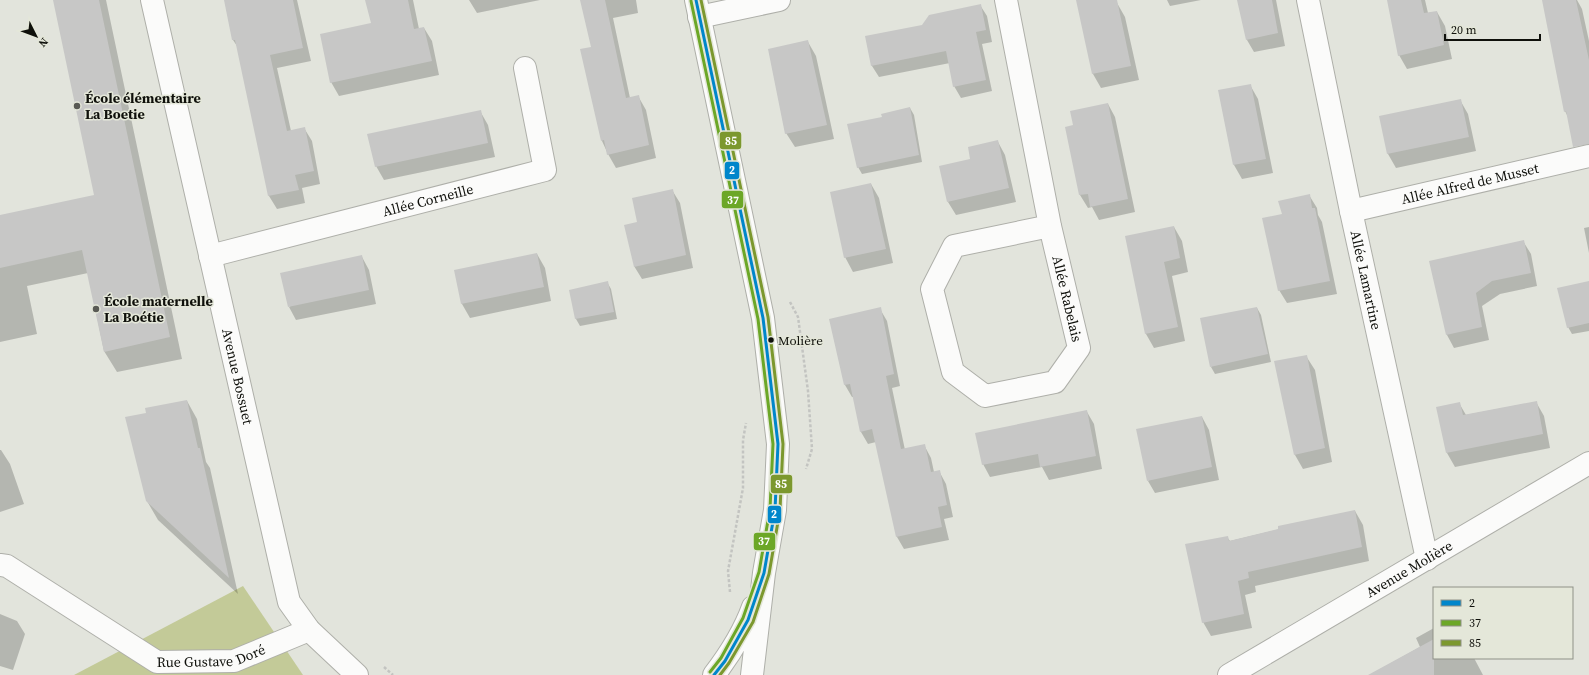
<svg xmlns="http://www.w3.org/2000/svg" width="1589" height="675" viewBox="0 0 1589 675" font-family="'Source Serif 4',serif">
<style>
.forest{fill:#c3ca98}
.shadow{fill:#0003}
.building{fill:#c7c7c6}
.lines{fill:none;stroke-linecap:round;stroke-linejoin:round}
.minor-casing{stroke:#aeafa9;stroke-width:24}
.secondary-casing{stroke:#aeafa9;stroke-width:24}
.path{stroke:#c3c4c1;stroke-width:2.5;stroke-dasharray:3 2;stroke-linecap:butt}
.minor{stroke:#fbfbfa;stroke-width:22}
.secondary{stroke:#fbfbfa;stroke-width:22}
.bus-1-casing{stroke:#e4e7d9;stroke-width:6}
.bus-2-casing{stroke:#e4e7d9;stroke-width:6}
.bus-3-casing{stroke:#e4e7d9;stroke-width:6}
.bus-1{stroke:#0086cb;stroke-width:3}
.bus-2{stroke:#6ca727;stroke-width:3}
.bus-3{stroke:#7c982e;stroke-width:3}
.poi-dot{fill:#595a54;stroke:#e4e7d9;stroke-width:1.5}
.bus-dot{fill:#0f100b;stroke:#e4e7d9;stroke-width:1.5}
.labels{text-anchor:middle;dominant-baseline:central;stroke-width:3;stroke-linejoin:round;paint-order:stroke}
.bus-label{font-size:13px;fill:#0f100b;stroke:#e4e7d9;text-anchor:start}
.poi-label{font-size:14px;font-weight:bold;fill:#0f100b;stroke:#e4e7d9;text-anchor:start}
.street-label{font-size:14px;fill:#0f100b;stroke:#e4e7d9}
.line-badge{stroke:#e4e7d9;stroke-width:1.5}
.badge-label{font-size:11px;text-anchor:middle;font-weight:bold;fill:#fff}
</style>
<rect width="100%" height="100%" fill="#e2e4dc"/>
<path class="forest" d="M243,586L303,675H74Z"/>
<path class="shadow" d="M54,0H106L182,359L117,372L104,351L88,273L27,286L37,334L0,342V216L95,196Z
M229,0H297L311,61L277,68L291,131L304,128L312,141L320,184L302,188L305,203L277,209L269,196L237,46L233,40Z
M366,0H413L419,29L424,28L432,41L439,75L339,96L331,82L372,24Z
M469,0H540L477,13Z
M581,0H636L638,13L613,18L630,98L638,96L646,110L656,158L616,168L608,154L602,141L592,48Z
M1077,0H1114L1117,3L1125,17L1139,80L1101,88L1093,74Z
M1167,0H1201L1170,6Z
M1238,0H1276L1285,46L1254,52L1247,40Z
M1388,0H1425L1428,13L1437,12L1445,26L1452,59L1407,69L1399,55Z
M1550,0H1577L1582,9L1589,41V138L1568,117L1565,111Z
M980,5L987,16L992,42L982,44L992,91L961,98L954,86L950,63L879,77L872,66L866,37L922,26Z
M808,42L816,56L834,139L795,147L786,133Z
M1250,85L1258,99L1273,173L1242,179L1234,165L1220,91Z
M1460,100L1468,114L1476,151L1396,168L1388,154L1381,117Z
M1108,104L1115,117L1135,212L1099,220L1092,207L1088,208L1080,195L1066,128L1074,126Z
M910,108L914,115L922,162L862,174L858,167L883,117Z
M480,111L488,125L495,157L384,180L376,166Z
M998,142L1005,155L1016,202L956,215L948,202L971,160Z
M871,184L879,198L893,263L853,272L845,257Z
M672,190L680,203L693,268L642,279L634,266L639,223Z
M1309,195L1317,208L1318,215L1322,222L1337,294L1287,303L1279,290L1283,215Z
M1174,227L1182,241L1188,272L1172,276L1185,341L1154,348L1146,334L1126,237Z
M1589,227V253L1584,228Z
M1523,241L1531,254L1537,286L1500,294L1482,306L1489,340L1454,348L1447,335L1430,262Z
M537,254L545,268L551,301L470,318L462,304L455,271Z
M362,257L369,270L376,304L296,320L289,307Z
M607,282L611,289L617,319L580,326L576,319L572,300Z
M1589,282V331L1572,334L1568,327Z
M1257,308L1261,315L1271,362L1215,374L1211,367Z
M880,309L887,321L900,386L892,388L905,450L924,445L931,458L934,472L939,471L946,484L953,517L944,519L949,540L904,549L897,537L876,442L868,444L861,432L854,397H852L845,385L830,320Z
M1306,356L1315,370L1332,462L1303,469L1295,455Z
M187,401L197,419L206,462L210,468L238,594L158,520L147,501V414Z
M1536,402L1544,416L1550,448L1455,467L1447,453L1459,403L1466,415Z
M1087,412L1094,424L1102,469L1049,480L1042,467L990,477L983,464Z
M1202,417L1209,430L1219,480L1155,493L1148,481Z
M0,450H1L10,464L24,504L0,512Z
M1355,511L1363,525L1369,561L1255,586L1256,592L1245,595L1252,628L1211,636L1203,622L1227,537L1230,541Z
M0,614L17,621L25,634L13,670L0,666Z
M1434,628V658H1474L1483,675H1370L1420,647L1416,638Z"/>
<path class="building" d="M53,0H99L170,337L104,352L82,250L0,268V215L94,195Z
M224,0H293L303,48L270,55L287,131L305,127L314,171L295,175L299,190L268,196L235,40H232Z
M365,0H408L414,29L424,27L432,61L330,83L320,34L371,23Z
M580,0H605L626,98L639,95L649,145L607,155L604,140L601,141L580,49L591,47Z
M1076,0H1117L1131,66L1092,74Z
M1237,0H1272L1278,33L1246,40Z
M1387,0H1421L1424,13L1437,11L1444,45L1398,56Z
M1542,0H1576L1589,60V144L1573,147L1566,111L1564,112Z
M981,4L986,30L976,32L986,80L953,87L946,51L871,66L865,36L922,25L929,15Z
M808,40L827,125L785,134L768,49Z
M1251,84L1266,159L1233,165L1218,90Z
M1461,99L1469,137L1387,154L1379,116Z
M1108,103L1128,199L1090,207L1088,194L1079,195L1065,127L1073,125L1070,111Z
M910,107L919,155L857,168L847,124L882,117L881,114Z
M481,110L488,143L375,167L367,134Z
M998,140L1009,188L947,202L939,166L970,159L968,147Z
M871,183L886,249L844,258L830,192Z
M673,189L686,255L634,267L624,225L637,222L632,198Z
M1310,194L1312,208H1315L1330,281L1278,291L1262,218L1282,214L1278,201Z
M1174,226L1180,258L1164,262L1178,327L1145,334L1125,236Z
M1524,240L1531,273L1492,281L1476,293L1482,327L1446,335L1429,261Z
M537,253L544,287L461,304L454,270Z
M362,255L369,290L288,307L280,273Z
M608,281L614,312L575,319L569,290Z
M1589,281V323L1567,328L1557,288Z
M881,307L894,374L886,376L901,449L925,444L931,472L940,470L947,505L938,507L942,527L896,537L872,429L860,432L850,384L844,385L829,319Z
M1257,307L1268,354L1210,367L1200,318Z
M1307,355L1325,448L1294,455L1274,361Z
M187,400L198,448H200L229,578L146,501L125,417L146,413L145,408Z
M1537,401L1543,434L1446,453L1436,407L1460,402L1463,415Z
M1087,410L1096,456L1040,467L1038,454L982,465L975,433Z
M1202,416L1212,467L1147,481L1136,429Z
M1355,510L1362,547L1248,572L1249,578L1238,581L1244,614L1202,623L1185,544L1228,536L1229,541L1278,529V526Z
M1434,639V675H1368Z"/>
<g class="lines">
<g class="minor-casing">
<g id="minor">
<path id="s1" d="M152,0L289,602L309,630L357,675"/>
<path id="s2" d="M1006,0L1050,226L1079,348L1055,382L985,396L953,372L932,289L954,246L1050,226"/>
<path id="s3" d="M1308,0L1351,211L1427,559"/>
<path d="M699,17L779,0"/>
<path id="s4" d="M1351,211L1589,156"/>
<path id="s5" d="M210,256L545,170L525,68"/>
<path id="s6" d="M0,565L7,566L157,662L234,661L309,630"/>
<path id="s7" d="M1229,675L1589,463"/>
</g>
</g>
<g class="secondary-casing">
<path id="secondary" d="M696,0L763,318L778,444L775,510L764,573L752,675
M714,675C730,654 744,632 753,607"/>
</g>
<path class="path" d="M790,302L798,317L808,391L812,449L806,469
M730,592L728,571L743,488V440L746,423
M384,667L393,675"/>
<use href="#minor" class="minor"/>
<use href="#secondary" class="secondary"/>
<g class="bus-1-casing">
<path id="bus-1" d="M696,0L763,318L778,444L775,510L764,573L748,620L725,661L714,675"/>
</g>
<g class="bus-2-casing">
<path id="bus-2" d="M691,1L758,319L773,444L770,509L759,572L743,618L721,658L710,672"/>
</g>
<g class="bus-3-casing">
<path id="bus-3" d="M701,0L768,317L783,444L780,510L769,574L753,622L729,663L720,675"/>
</g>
<use href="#bus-1" class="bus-1"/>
<use href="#bus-2" class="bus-2"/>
<use href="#bus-3" class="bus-3"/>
</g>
<g class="poi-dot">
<circle cx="77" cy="106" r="4"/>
<circle cx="96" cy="309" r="4"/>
</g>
<circle class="bus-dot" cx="771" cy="340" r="3.5"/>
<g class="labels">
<g class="bus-label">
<text x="778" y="340">Molière</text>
</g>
<g class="poi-label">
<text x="85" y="98">École élémentaire<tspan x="85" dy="16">La Boetie</tspan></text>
<text x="104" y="301">École maternelle<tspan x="104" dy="16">La Boétie</tspan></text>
</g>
<g class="street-label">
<text stroke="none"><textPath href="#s4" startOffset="122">Allée Alfred de Musset</textPath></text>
<text stroke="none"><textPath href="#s5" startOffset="225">Allée Corneille</textPath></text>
<text stroke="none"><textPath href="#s3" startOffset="286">Allée Lamartine</textPath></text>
<text stroke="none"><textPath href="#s2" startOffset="305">Allée Rabelais</textPath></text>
<text stroke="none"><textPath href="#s1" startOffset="386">Avenue Bossuet</textPath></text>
<text stroke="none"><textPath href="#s7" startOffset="209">Avenue Molière</textPath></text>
<text stroke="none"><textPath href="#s6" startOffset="240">Rue Gustave Doré</textPath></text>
</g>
</g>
<g class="line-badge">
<rect x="719" y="131" width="23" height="19" rx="4" fill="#7c982e"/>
<rect x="724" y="161" width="16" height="19" rx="4" fill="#0086cb"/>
<rect x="721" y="190" width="23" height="19" rx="4" fill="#6ca727"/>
<rect x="770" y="474" width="23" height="20" rx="4" fill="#7c982e"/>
<rect x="767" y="505" width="15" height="19" rx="4" fill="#0086cb"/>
<rect x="753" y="532" width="23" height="19" rx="4" fill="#6ca727"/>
</g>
<g class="badge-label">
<text x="731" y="145">85</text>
<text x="732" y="174">2</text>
<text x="733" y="204">37</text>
<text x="781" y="488">85</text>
<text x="774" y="518">2</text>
<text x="764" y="545">37</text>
</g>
<rect x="1433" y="587" width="140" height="72" fill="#e4e7d9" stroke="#8f9187"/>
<rect x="1441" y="600" width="20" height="6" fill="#0086cb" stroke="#8f9187"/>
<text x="1469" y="607" font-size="12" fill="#0f100b">2</text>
<rect x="1441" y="620" width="20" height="6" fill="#6ca727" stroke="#8f9187"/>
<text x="1469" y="627" font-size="12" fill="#0f100b">37</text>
<rect x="1441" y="640" width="20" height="6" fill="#7c982e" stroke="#8f9187"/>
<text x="1469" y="647" font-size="12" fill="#0f100b">85</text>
<g transform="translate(36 36) rotate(132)" stroke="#e4e7d9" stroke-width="3" paint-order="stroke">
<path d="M0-3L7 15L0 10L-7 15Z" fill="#0f100b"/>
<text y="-6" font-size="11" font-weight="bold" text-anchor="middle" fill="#0f100b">N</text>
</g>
<path d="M1445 34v6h95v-6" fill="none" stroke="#0f100b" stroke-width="2"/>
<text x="1451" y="34" font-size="12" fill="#0f100b" stroke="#e4e7d9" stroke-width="3" paint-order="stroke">20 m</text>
</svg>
